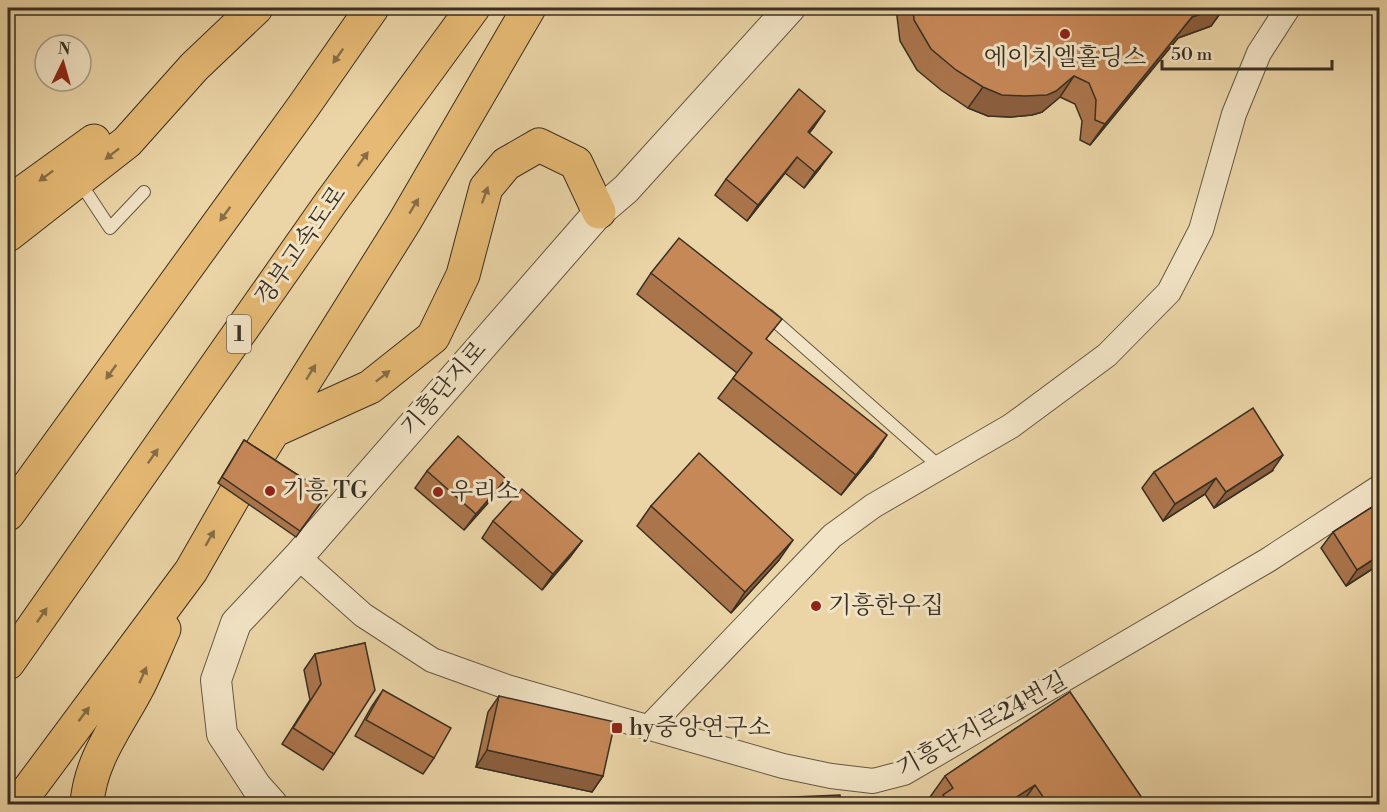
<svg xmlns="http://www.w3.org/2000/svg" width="1387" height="812" viewBox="0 0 1387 812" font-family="'Libre Bodoni','Noto Serif KR',serif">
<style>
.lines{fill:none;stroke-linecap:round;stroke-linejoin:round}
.service-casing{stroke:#665844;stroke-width:14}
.minor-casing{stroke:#665844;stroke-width:26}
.tertiary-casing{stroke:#665844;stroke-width:32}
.motorway-casing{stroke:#392f23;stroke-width:35}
.service{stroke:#f2e4c6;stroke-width:12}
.minor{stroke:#f2e4c6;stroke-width:24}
.tertiary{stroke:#f2e4c6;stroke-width:30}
.motorway{stroke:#e6ba74;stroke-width:33}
.wall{fill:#ab754c;stroke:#392f23;stroke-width:1.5}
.shaded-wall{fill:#8b5f3e;stroke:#392f23;stroke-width:1.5}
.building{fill:#c78858;stroke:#392f23;stroke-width:1.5}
.oneway{fill:#876e47}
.poi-dot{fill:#8f2418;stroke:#f2e4c6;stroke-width:2}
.labels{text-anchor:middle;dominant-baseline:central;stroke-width:6;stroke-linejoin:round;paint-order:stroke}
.shield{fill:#f2e4c6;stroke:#706554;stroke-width:1.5}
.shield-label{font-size:22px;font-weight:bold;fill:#392f23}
.poi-label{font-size:24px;fill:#392f23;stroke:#f2e4c6;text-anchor:start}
.street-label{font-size:24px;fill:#392f23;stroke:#f2e4c6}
</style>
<rect width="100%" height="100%" fill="#ebd5a7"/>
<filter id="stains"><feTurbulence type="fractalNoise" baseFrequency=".00333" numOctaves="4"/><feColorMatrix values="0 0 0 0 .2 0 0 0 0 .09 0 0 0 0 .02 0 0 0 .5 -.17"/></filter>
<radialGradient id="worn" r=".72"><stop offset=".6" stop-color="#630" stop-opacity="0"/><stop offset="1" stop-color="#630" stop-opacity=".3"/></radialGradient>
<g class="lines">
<g class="service-casing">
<path id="service" d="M79,181L110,228L144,192
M768,315L940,467"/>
</g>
<g class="minor-casing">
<path id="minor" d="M298,557L363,615L432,660L507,687L783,766L831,776L873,781L904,773L1268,560L1380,487
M648,728L832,536L873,506L1011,426L1107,355L1169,292L1201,230L1234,114L1259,53L1288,8"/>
</g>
<g class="tertiary-casing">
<path id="tertiary" d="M272,804L256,786L222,734L216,680L236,623L298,557L599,212L626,189L790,8"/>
</g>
<g class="motorway-casing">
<path id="motorway" d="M8,203L94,141
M8,235L127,142L194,67L256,8
M275,430L370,387L433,337L463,275L486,188L506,164L539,145L576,163L599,212
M8,514L303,107L372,8
M8,663L331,202L473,8
M18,804L191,571L249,470L405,221L529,8
M87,804C90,759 119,724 139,685C148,667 156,647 164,629"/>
</g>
<use href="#service" class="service"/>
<use href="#minor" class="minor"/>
<use href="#tertiary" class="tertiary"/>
<use href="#motorway" class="motorway"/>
</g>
<path class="wall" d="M896,8H1224L1211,26L1178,38L1090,145L1080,140L1082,121L1075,104L1060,97L1042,112L1032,115L1011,117L988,116L968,108L941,90L917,70L900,41Z
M814,127L809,133L820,168L804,188L785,173L747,221L715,195L726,179Z
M651,273L767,340L873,456L841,495L718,398L737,373L637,294Z
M244,440L327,494L296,537L218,483Z
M427,471L506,479L495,495L464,530L415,488Z
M1272,471L1214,508L1205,494L1163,521L1142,488L1154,472Z
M1380,502V564L1346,586L1321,548L1333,532Z
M651,506L779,560L731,613L637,526Z
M493,521L582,541L570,557L542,590L482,538Z
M365,643L334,754L323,770L282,744L310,700L304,670L315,654Z
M383,690L434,758L423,774L355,736L372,706Z
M1070,692L1146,804H935L930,797L945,776Z
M499,696L603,776L592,792L476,767L488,712Z
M770,798L841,804H766Z"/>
<path class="shaded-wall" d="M1219,8H1224L1211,26L1178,38L1090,145L1105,124L1192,17Z
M1074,76L1060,97L1042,112L1032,115L1011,117L988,116L968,108L983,87Z
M825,111L814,127L797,148L808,132Z
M832,152L820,168L804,188L815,172Z
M797,157L785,173L747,221L758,205Z
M887,435L873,456L841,495L856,475Z
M1283,455L1272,471L1214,508L1226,492Z
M1216,478L1205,494L1163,521L1175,504Z
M506,479L495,495L464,530L476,514Z
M793,540L779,560L731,613L745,592Z
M582,541L570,557L542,590L553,574Z
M1380,555V564L1346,586L1357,570Z
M487,750L603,776L592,792L476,767Z
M1035,785L1021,804H1006Z"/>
<path class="building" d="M913,8H1219L1192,17L1105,124L1095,120L1096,100L1089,83L1074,76L1056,91L1047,95L1025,96L1002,95L983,87L956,70L931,49L914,20Z
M799,89L825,111L808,132L832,152L815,172L797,157L758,205L726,179Z
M679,238L782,319L766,339L887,435L856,475L733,378L752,353L651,273Z
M1253,408L1283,455L1226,492L1216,478L1175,504L1154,472Z
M458,436L506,479L476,514L427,471Z
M244,440L327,494L300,531L222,477Z
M699,453L793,540L745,592L651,506Z
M522,489L582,541L553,574L493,521Z
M1380,502V555L1357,570L1333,532Z
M365,643L375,690L334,754L293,728L321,684L315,654Z
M383,690L451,728L434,758L366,720Z
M1070,692L1146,804H1048L1035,785L1006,804H950L943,795L953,788L945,776Z
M499,696L615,722L603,776L487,750Z
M840,795L841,804H771L770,798Z"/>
<defs><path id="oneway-solid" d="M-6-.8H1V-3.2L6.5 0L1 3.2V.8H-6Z" transform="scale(1.5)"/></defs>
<g class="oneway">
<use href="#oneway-solid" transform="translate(338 56) rotate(125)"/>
<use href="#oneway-solid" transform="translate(112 154) rotate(142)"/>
<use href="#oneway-solid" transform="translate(363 159) rotate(-54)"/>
<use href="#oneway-solid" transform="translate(46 176) rotate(143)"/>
<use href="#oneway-solid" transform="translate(485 195) rotate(-70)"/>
<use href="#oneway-solid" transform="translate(414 206) rotate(-59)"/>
<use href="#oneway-solid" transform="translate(225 214) rotate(126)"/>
<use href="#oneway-solid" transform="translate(111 372) rotate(126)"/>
<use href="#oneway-solid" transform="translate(311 372) rotate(-58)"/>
<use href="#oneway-solid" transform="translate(383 376) rotate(-38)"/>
<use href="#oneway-solid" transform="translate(153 456) rotate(-55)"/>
<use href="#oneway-solid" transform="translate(210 538) rotate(-60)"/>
<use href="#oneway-solid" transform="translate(42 615) rotate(-55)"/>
<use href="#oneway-solid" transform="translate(143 675) rotate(-66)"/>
<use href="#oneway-solid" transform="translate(84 714) rotate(-53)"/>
</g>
<g class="poi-dot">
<circle cx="1065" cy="34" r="6"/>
<circle cx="270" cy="491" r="6"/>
<circle cx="438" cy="492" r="6"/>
<circle cx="816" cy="606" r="6"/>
<rect x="611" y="722" width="12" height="12" rx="3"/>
</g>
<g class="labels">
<rect class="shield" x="227" y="315" width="24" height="38" rx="4.5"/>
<g class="shield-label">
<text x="239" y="334">1</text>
</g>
<g class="poi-label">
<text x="1065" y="58" text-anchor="middle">에이치엘홀딩스</text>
<text x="282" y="491">기흥 TG</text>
<text x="450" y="492">우리소</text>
<text x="828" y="606">기흥한우집</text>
<text x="629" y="728">hy중앙연구소</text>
</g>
<g class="street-label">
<text transform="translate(301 246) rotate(-55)">경부고속도로</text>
<text transform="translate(444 389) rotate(-49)">기흥단지로</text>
<text transform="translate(982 725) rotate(-29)">기흥단지로24번길</text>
</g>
</g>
<rect width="1387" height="812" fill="none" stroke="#ebd5a7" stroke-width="30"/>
<rect x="9" y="9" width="1369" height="794" fill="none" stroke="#392f23" stroke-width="3"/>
<rect x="15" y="15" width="1357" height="782" fill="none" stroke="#392f23" stroke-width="1.5"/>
<g transform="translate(63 63) rotate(5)"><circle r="28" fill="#f2e4c6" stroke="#a89c85" stroke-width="1.5"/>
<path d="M0-4.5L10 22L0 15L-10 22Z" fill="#8f2418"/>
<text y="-9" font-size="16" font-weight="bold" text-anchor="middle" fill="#392f23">N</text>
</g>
<path d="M1162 60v9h170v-9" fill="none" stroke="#392f23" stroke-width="3"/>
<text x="1171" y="60" font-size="18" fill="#392f23" stroke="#f2e4c6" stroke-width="4.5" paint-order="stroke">50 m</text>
<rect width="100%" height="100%" filter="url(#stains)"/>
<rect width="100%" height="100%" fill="url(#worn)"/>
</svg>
